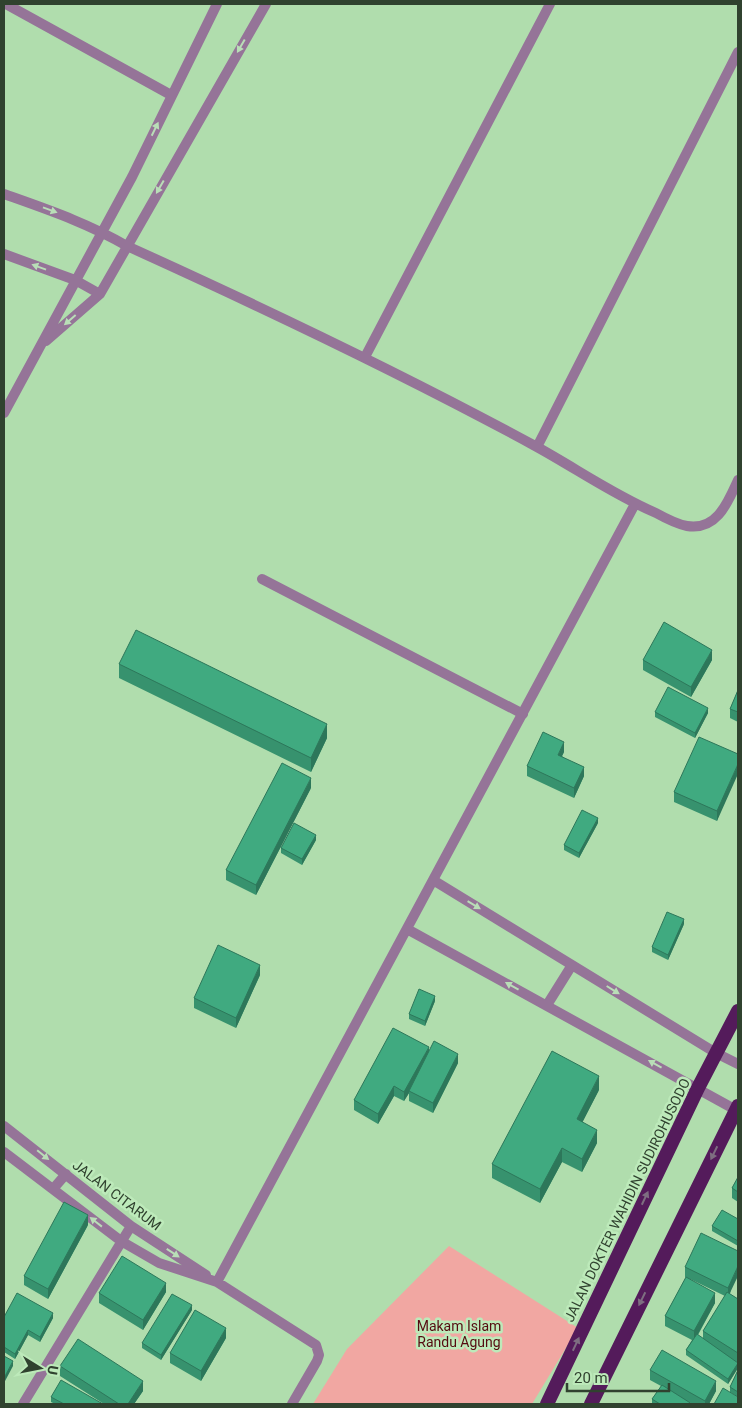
<svg xmlns="http://www.w3.org/2000/svg" width="742" height="1408" viewBox="0 0 742 1408" font-family="Roboto,sans-serif">
<style>
.green{fill:#f1a7a2}
.lines{fill:none;stroke-linecap:round;stroke-linejoin:round}
.service{stroke:#957498;stroke-width:10}
.minor{stroke:#957498;stroke-width:10}
.trunk{stroke:#541b5b;stroke-width:14}
.wall{fill:#37926e;fill-rule:evenodd}
.shaded-wall{fill:#2d775a}
.building{fill:#40aa80;stroke:#2d775a}
.oneway{fill:#b9deb7}
.oneway2{fill:#7e6e81}
.labels{text-anchor:middle;dominant-baseline:central;stroke-width:5;stroke-linejoin:round;paint-order:stroke}
.street-label{font-size:14px;fill:#30422f;stroke:#bdeaba}
.park-label{font-size:14px;fill:#550a10;stroke:#bdeaba}
</style>
<rect width="100%" height="100%" fill="#b0ddad"/>
<path class="green" d="M449,1246L578,1328L532,1404H313L347,1349Z"/>
<g class="lines">
<path class="service" d="M262,579L523,714"/>
<path class="minor" d="M6,4L171,95
M4,194C46,209 88,223 127,246C266,309 403,374 537,447C577,469 614,495 656,513C665,518 676,524 687,526C717,531 728,502 738,480
M4,254L75,280L100,294
M46,341L100,294L266,4
M365,357L550,4
M4,413L132,177L217,4
M537,447L738,52
M433,880L716,1053L738,1064
M407,929L736,1110L738,1108
M547,1005L572,965
M4,1126L131,1226L206,1275
M4,1152L121,1241L159,1263L217,1282L316,1345L319,1355L317,1361L292,1404
M53,1189L66,1174
M217,1282L635,504
M23,1404L131,1226"/>
<path class="trunk" d="M547,1404L698,1088L738,1011
M591,1404L738,1106"/>
</g>
<path class="wall" d="M643,660H712L691,697L643,670Z
M119,664L327,738L311,772L119,678Z
M738,690V722L730,718V709Z
M655,712L708,713L695,738L655,717Z
M564,752L562,756L584,776L574,798L527,776V766Z
M738,754L717,821L674,802V792Z
M311,788L256,895L226,880V870Z
M598,823L579,858L564,850V845Z
M316,840L302,865L281,853V848Z
M684,924L668,960L652,952V947Z
M260,975L236,1028L194,1008V998Z
M435,1001L425,1026L409,1019V1014Z
M429,1052L458,1063L433,1113L409,1101V1093L404,1101L394,1096L378,1124L354,1110V1100Z
M599,1090L582,1122L597,1143L582,1172L562,1162L540,1203L492,1178V1164Z
M738,1177V1202L732,1198V1188Z
M738,1219V1246L712,1231V1226Z
M88,1225L48,1299L24,1285V1276Z
M738,1251L730,1294L738,1299V1368L728,1384L686,1355V1350L692,1340L665,1326V1316L686,1277H685V1267ZM690,1279L725,1296L703,1331V1339L698,1335L715,1303Z
M166,1292L143,1330L99,1303V1293Z
M192,1310L161,1360L142,1348V1343Z
M4,1317L53,1318L40,1342L28,1335L15,1359L4,1352Z
M226,1338L201,1381L170,1363V1353Z
M60,1366L143,1391L134,1404H104L60,1376Z
M650,1370L716,1391L709,1404H693L687,1401L692,1404H652V1399L661,1386L650,1380Z
M738,1370V1397L730,1392V1387Z
M51,1397L103,1404H55L51,1402Z"/>
<path class="shaded-wall" d="M712,650V660L691,697V687Z
M708,708V713L695,738V733Z
M327,724V738L311,772V758Z
M564,742V752L558,764V755Z
M738,764V774L717,821V811Z
M584,767V776L574,798V788Z
M311,778V788L256,895V885Z
M598,818V823L579,858V853Z
M316,835V840L302,865V859Z
M684,919V924L668,960V955Z
M260,965V975L236,1028V1018Z
M435,996V1001L425,1026V1021Z
M429,1047V1057L409,1091V1093L404,1101V1092Z
M458,1054V1063L433,1113V1103Z
M599,1076V1090L577,1133V1119Z
M394,1086V1096L378,1124V1114Z
M597,1130V1143L582,1172V1159Z
M562,1148V1162L540,1203V1189Z
M88,1215V1225L48,1299V1289Z
M738,1266V1276L728,1297V1288Z
M166,1283V1292L143,1330V1320Z
M715,1293V1303L694,1341V1331Z
M192,1305V1310L161,1360V1355Z
M53,1313V1318L40,1342V1337Z
M226,1328V1338L201,1381V1371Z
M28,1330V1335L15,1359V1354Z
M13,1361V1366L4,1383V1378Z
M738,1363V1368L728,1384V1379Z
M143,1381V1391L134,1404H128Z
M716,1381V1391L709,1404H705V1401Z"/>
<path class="building" d="M664,622L712,650L691,687L643,660Z
M136,630L327,724L311,758L119,664Z
M668,687L708,708L695,733L655,712Z
M738,690V712L730,709Z
M543,732L564,742L558,755L584,767L574,788L527,766Z
M699,737L738,754V764L717,811L674,792Z
M282,763L311,778L256,885L226,870Z
M582,810L598,818L579,853L564,845Z
M294,823L316,835L302,859L281,848Z
M667,912L684,919L668,955L652,947Z
M218,945L260,965L236,1018L194,998Z
M419,989L435,996L425,1021L409,1014Z
M393,1028L429,1047L404,1092L394,1086L378,1114L354,1100Z
M434,1041L458,1054L433,1103L409,1091Z
M552,1051L599,1076L577,1119L597,1130L582,1159L562,1148L540,1189L492,1164Z
M738,1177V1192L732,1188Z
M64,1202L88,1215L48,1289L24,1276Z
M722,1210L738,1219V1241L712,1226Z
M701,1233L738,1251V1266L728,1288L685,1267Z
M122,1256L166,1283L143,1320L99,1293Z
M686,1277L715,1293L694,1331L665,1316Z
M727,1292L738,1299V1353L703,1331Z
M17,1293L53,1313L40,1337L28,1330L15,1354L4,1347V1317Z
M172,1294L192,1305L161,1355L142,1343Z
M195,1310L226,1328L201,1371L170,1353Z
M697,1334L738,1363L728,1379L686,1350Z
M78,1339L143,1381L128,1404H119L60,1366Z
M662,1350L716,1381L705,1401L650,1370Z
M4,1356L13,1361L4,1378Z
M738,1370V1392L730,1387Z
M61,1380L103,1404H64L51,1397Z
M662,1385L692,1404H660L652,1399Z
M723,1388L738,1397V1404H714Z"/>
<defs><path id="oneway-solid" d="M-6-.8H1V-3.2L6.5 0L1 3.2V.8H-6Z" transform="scale(1.25)"/></defs>
<g class="oneway">
<use href="#oneway-solid" transform="translate(241 46) rotate(120)"/>
<use href="#oneway-solid" transform="translate(155 129) rotate(-64)"/>
<use href="#oneway-solid" transform="translate(160 187) rotate(120)"/>
<use href="#oneway-solid" transform="translate(50 210) rotate(20)"/>
<use href="#oneway-solid" transform="translate(39 267) rotate(-160)"/>
<use href="#oneway-solid" transform="translate(70 320) rotate(139)"/>
<use href="#oneway-solid" transform="translate(474 905) rotate(31)"/>
<use href="#oneway-solid" transform="translate(512 986) rotate(-151)"/>
<use href="#oneway-solid" transform="translate(613 990) rotate(32)"/>
<use href="#oneway-solid" transform="translate(655 1064) rotate(-151)"/>
<use href="#oneway-solid" transform="translate(43 1155) rotate(39)"/>
<use href="#oneway-solid" transform="translate(96 1222) rotate(-142)"/>
<use href="#oneway-solid" transform="translate(173 1253) rotate(33)"/>
</g>
<g class="oneway2">
<use href="#oneway-solid" transform="translate(714 1153) rotate(116)"/>
<use href="#oneway-solid" transform="translate(645 1198) rotate(-65)"/>
<use href="#oneway-solid" transform="translate(642 1299) rotate(116)"/>
<use href="#oneway-solid" transform="translate(576 1344) rotate(-65)"/>
</g>
<g class="labels">
<g class="street-label">
<text transform="translate(117 1195) rotate(37)">JALAN CITARUM</text>
<text transform="translate(627 1200) rotate(-64)">JALAN DOKTER WAHIDIN SUDIROHUSODO</text>
</g>
<g class="park-label">
<text x="459" y="1326">Makam Islam<tspan x="459" dy="16">Randu Agung</tspan></text>
</g>
</g>
<rect width="742" height="1408" fill="none" stroke="#30422f" stroke-width="10"/>
<g transform="translate(40 1368) rotate(100)" stroke="#bdeaba" stroke-width="4" paint-order="stroke">
<path d="M0-4L9 19L0 12L-9 19Z" fill="#30422f"/>
<text y="-8" font-size="14" font-weight="bold" text-anchor="middle" fill="#30422f">U</text>
</g>
<path d="M567 1383v8h102v-8" fill="none" stroke="#30422f" stroke-width="2.5"/>
<text x="574" y="1383" font-size="15" fill="#30422f" stroke="#bdeaba" stroke-width="4" paint-order="stroke">20 m</text>
</svg>
